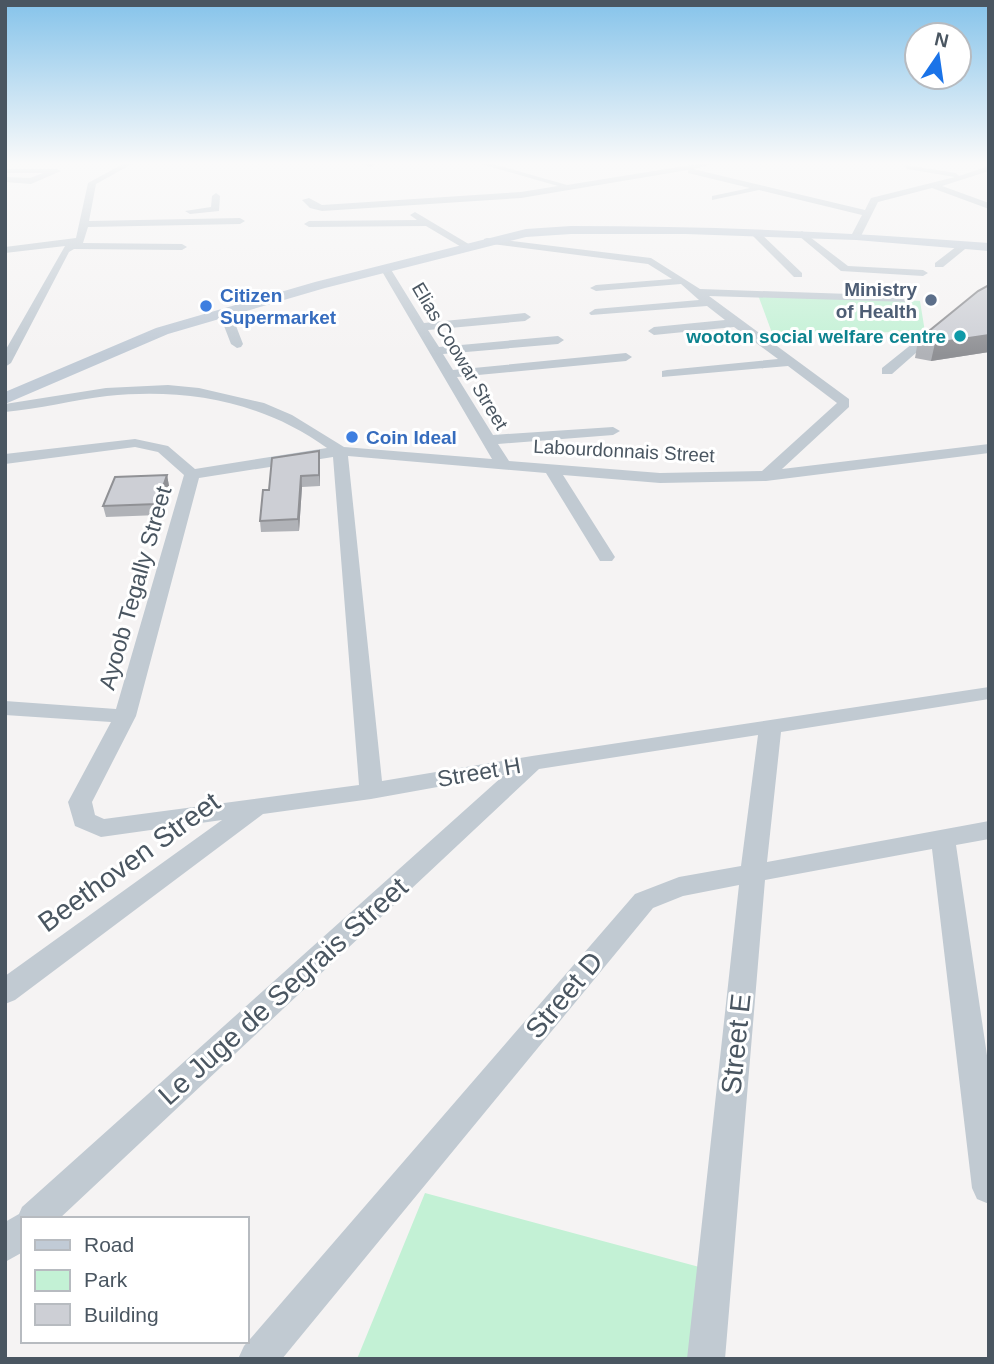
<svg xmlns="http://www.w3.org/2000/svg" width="994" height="1364" viewBox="0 0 994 1364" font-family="Helvetica,sans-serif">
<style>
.green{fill:#c3f1d5}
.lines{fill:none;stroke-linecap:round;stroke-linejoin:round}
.street{fill:#c1cad2;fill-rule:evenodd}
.secondary{fill:#c1cbd6;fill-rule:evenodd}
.wall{fill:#b0b2b7}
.shaded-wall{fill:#909195}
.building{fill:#cdcfd5;stroke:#909195;stroke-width:2}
.service-dot{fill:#5c6f8a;stroke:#fff;stroke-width:2.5}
.shop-dot{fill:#3f7fe0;stroke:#fff;stroke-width:2.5}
.culture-dot{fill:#0f9aa8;stroke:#fff;stroke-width:2.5}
.labels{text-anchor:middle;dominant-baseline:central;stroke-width:6;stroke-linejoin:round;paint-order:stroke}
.far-service-label{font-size:19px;font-weight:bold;fill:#4e5e75;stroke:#fff;text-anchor:end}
.far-shop-label{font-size:19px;font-weight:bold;fill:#366cbe;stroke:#fff;text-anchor:start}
.far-culture-label{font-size:19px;font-weight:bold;fill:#0d838f;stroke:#fff;text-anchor:end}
.far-street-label{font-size:19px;fill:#4a5661;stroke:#fff}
.street-label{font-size:23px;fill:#4a5661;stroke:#fff}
.near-street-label{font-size:28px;fill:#4a5661;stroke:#fff}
</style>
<rect width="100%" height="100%" fill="#f5f3f3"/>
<path class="green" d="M758,295L920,301L925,332L772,333Z
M425,1193L703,1268L694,1359H357Z"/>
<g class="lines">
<path class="street" d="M123,164H132L96,184L89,221L240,218L245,221L240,224L88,227L83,243L182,244L187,247L182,250L74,249L69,252L11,363L5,367V351L65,246L5,253V247L76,238L88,183Z
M363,164H374L375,165L371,167Z
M481,164H493L567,185L697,164H714L693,169L865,210L871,198L955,177L907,169L904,165L956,173L959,176L989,166V171L942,186L989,203V209L932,188L878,202L861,236L856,239L851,236L862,215L759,190L712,200V196L750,188L688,173V170L521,198L322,211L310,208L302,200L309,198L322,205L521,192L558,186Z
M5,169H57L61,171L31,184L5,182V177L30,178L43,173H5Z
M216,193L220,196L219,211L190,214L185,211L211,207L212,196Z
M415,212L472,246L463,248L426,226L309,227L304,224L309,221L417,220L410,215Z
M751,230H757L802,273V277H794L751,234Z
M802,231L848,266L923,270L928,273L923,276L841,271L799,236L797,234Z
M487,238L651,258L700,289L909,296L915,299L909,302L709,296L849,399V407L782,469L989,444V453L766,481L660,483L563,475L615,557L612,561H600L546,473L348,456L382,781L532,756L989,687V699L781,732L767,862L989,821V839L956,845L989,1069V1204L977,1199L972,1188L932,849L765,880L725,1359H687L739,885L683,896L653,908L282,1359H238L244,1346L635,894L679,877L741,866L758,735L539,769L59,1219H23V1252L5,1262V1222L19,1214L22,1207L504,775L371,799L263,814L15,1000L5,1004V976L222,820L101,837L75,826L68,802L111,722L5,715V701L116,709L184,475L158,452L135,447L5,464V454L135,439L168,446L195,469L327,448C262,401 186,388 107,396C73,400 39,409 5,412V404L106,388L168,385L199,388L264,403L292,415L344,447L492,459L380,268L385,265L390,268L424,323L525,313L531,317L525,321L428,330L439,347L558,336L564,340L558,344L443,354L453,370L626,353L632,357L626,361L457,377L493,435L613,427L620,431L613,435L498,444L509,461L660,473L762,471L837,403L788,366L662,377V371L667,370L778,359L734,327L654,335L648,331L654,327L725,320L707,306L591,315L589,313L595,309L699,300L681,284L596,291L590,288L596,285L672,279L648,264L484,243V239ZM333,457L359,785L104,819L95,815L92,802L136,716L199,478Z
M961,243L970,245L943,267H935V263Z
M221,311L231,313L243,344L241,347L237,348L231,344L219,313Z
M938,323L942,324V330L892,374H882V368Z"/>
<path class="secondary" d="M571,226C711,226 849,232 989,243V251L856,240L686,234H571L526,237L325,288L168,334L5,404V392L156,328L315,282L526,229Z"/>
</g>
<path class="wall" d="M989,285V352L931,361L915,358L918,340Z
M320,462V486L302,487L299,531L261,532L260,521L269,490Z
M167,475L169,486L159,515L106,517L103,506Z"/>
<path class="shaded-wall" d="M989,335V352L931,361L935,343Z
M319,451L320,462V486L319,475Z
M167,475L169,486L159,515L157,504Z
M301,476L302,487L299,531L298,519Z"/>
<path class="building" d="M989,285V335L935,343L918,340L978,291Z
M319,451V475L301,476L298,519L260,521L263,490H269L272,458Z
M167,475L157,504L103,506L115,477Z"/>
<linearGradient id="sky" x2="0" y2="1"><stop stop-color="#85c3ea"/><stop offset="0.46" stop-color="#fafafa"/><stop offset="1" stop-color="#fafafa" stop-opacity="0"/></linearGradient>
<rect width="994" height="355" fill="url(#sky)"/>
<circle class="service-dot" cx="931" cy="300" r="7"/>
<g class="shop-dot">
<circle cx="206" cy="306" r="7"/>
<circle cx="352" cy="437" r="7"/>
</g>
<circle class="culture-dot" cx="960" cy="336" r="7"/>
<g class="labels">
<g class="far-service-label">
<text x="917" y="289">Ministry<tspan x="917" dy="22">of Health</tspan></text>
</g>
<g class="far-shop-label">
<text x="220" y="295">Citizen<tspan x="220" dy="22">Supermarket</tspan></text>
<text x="366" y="437">Coin Ideal</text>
</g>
<g class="far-culture-label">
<text x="946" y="336">wooton social welfare centre</text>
</g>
<g class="far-street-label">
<text transform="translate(460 356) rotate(59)">Elias Coowar Street</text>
<text transform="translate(624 451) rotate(3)">Labourdonnais Street</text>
</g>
<g class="street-label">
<text transform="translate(135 588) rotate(-74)">Ayoob Tegally Street</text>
<text transform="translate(479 772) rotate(-10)">Street H</text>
</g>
<g class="near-street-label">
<text transform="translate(129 862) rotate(-36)">Beethoven Street</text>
<text transform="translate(283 991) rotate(-42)">Le Juge de Segrais Street</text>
<text transform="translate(564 995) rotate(-50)">Street D</text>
<text transform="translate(736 1044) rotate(-84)">Street E</text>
</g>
</g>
<rect width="994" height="1364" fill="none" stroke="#4a5661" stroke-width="14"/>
<rect x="21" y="1217" width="228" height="126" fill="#ffffff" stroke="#b7bbc0" stroke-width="2"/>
<rect x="35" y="1240" width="35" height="10" fill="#c1cbd6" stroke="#b7bbc0" stroke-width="2"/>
<text x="84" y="1252" font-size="21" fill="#4a5661">Road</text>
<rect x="35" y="1270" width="35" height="21" fill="#c3f1d5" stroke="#b7bbc0" stroke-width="2"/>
<text x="84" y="1287" font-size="21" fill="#4a5661">Park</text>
<rect x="35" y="1304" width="35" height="21" fill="#cdcfd5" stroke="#b7bbc0" stroke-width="2"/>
<text x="84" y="1322" font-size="21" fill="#4a5661">Building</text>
<g transform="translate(938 56) rotate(13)"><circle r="33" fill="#ffffff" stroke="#b7bbc0" stroke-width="2"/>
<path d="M0-5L12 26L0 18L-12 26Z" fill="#1a73e8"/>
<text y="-10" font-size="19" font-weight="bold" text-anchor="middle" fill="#4a5661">N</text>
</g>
</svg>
